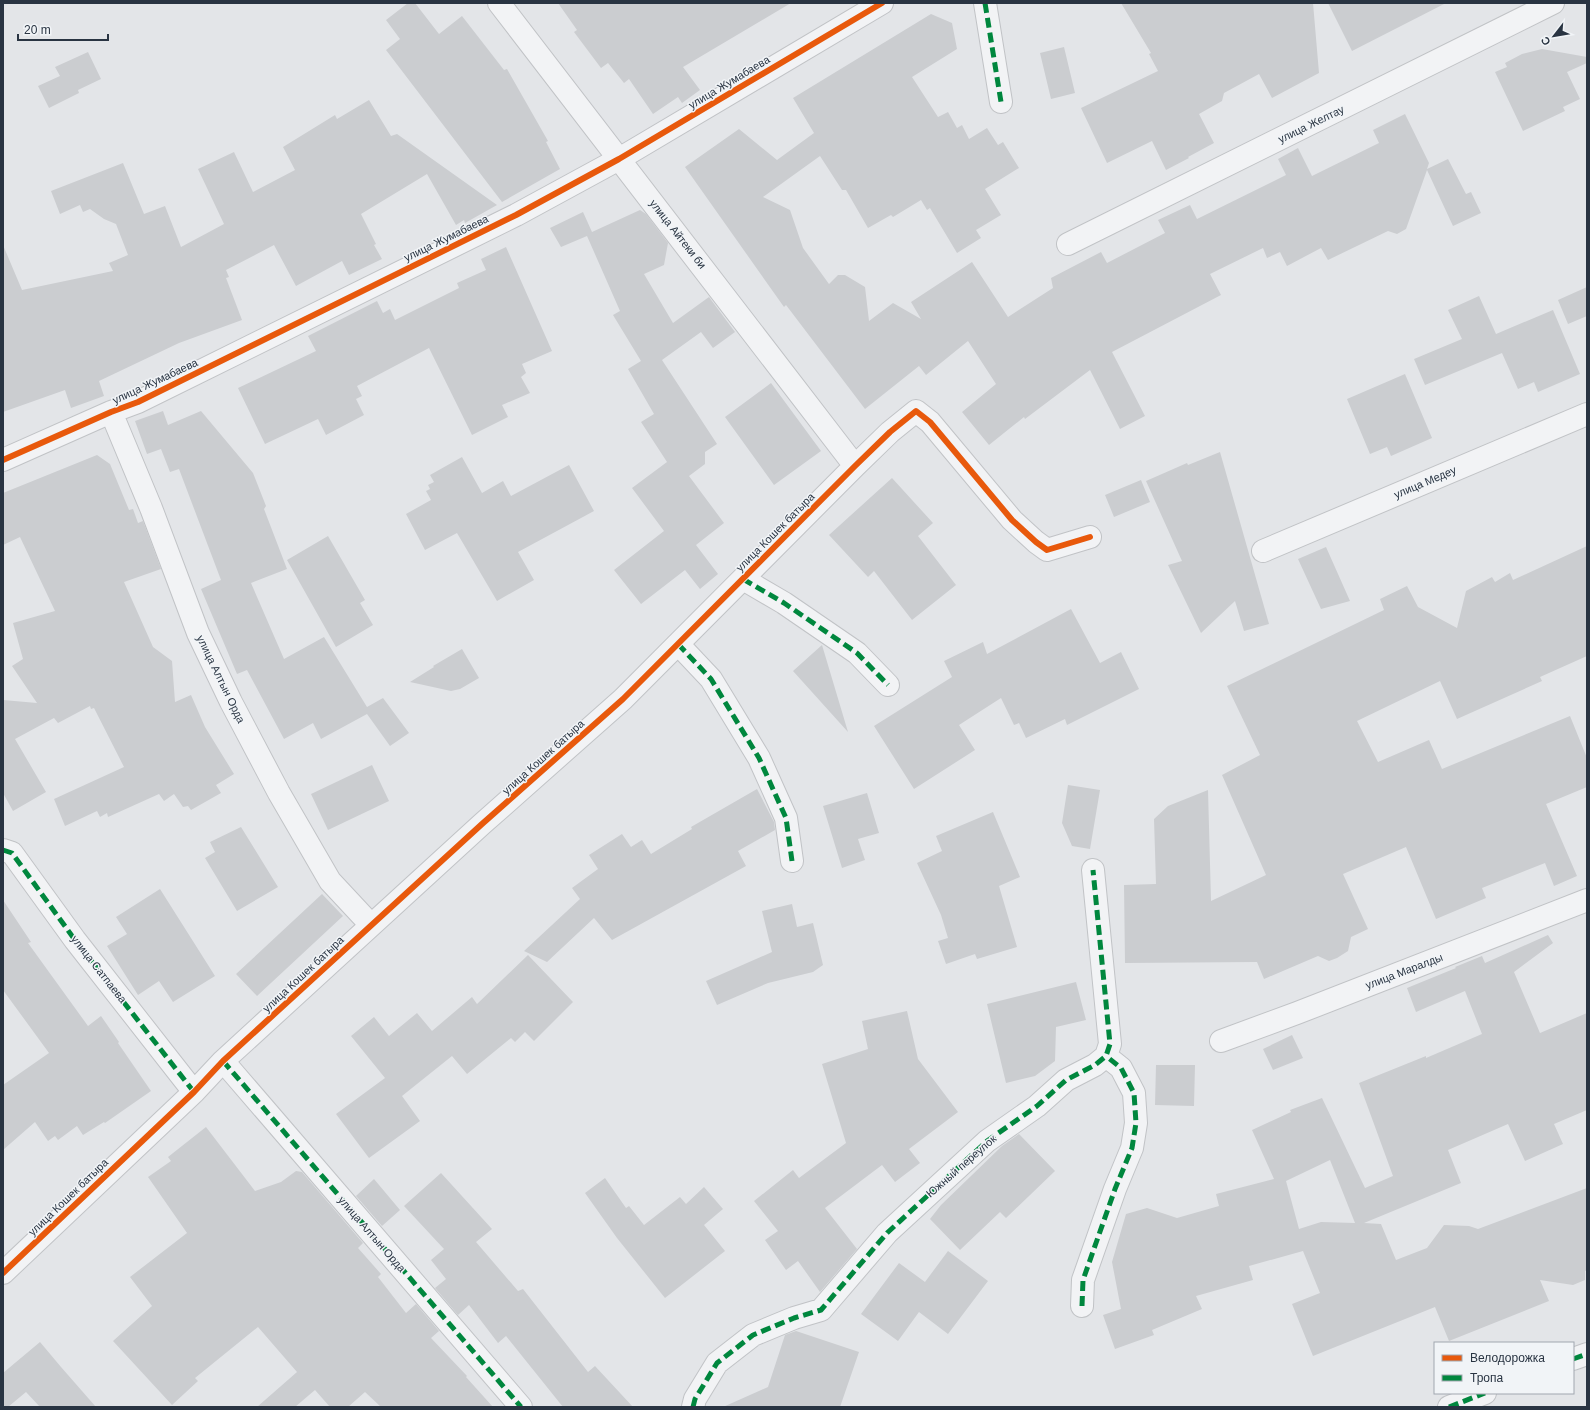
<svg xmlns="http://www.w3.org/2000/svg" width="1590" height="1410" viewBox="0 0 1590 1410" font-family="Helvetica,sans-serif">
<style>
.building{fill:#cbcdd0;fill-rule:evenodd}
.lines{fill:none;stroke-linecap:round;stroke-linejoin:round}
.minor-casing{stroke:#c1c3c6;stroke-width:24}
.minor{stroke:#f2f3f5;stroke-width:22}
.quiet{stroke:#00873e;stroke-width:5;stroke-dasharray:10 5;stroke-linecap:butt}
.cycleway-casing{stroke:#f1f4f7;stroke-width:8}
.cycleway{stroke:#e8590c;stroke-width:6}
.labels{text-anchor:middle;dominant-baseline:central;stroke-width:3;stroke-linejoin:round;paint-order:stroke}
.street-label{font-size:11px;fill:#293442;stroke:#f1f4f7}
</style>
<rect width="100%" height="100%" fill="#e3e5e8"/>
<path class="building" d="M408,3H415L439,34L462,16L504,70L507,69L548,141L546,142L560,169L502,202L386,50L400,39L386,20Z
M558,3H791L683,67L700,90L682,103L678,97L653,114L629,79L624,83L608,63L601,68L574,32L577,30Z
M1121,3H1313L1319,73L1272,98L1259,74L1224,93L1222,101L1199,114L1214,143L1188,157L1189,158L1166,170L1152,141L1107,163L1081,108L1158,71L1149,54L1151,53Z
M1328,3H1446L1352,51Z
M931,14L952,23L957,49L912,77L938,117L948,112L957,128L962,125L969,139L987,128L998,145L1003,142L1019,168L985,189L1001,215L976,230L981,238L957,253L930,208L927,210L921,200L893,217L891,215L868,228L846,190H842L820,156L763,197L790,210L803,248L829,284L838,275H845L865,287L869,321L893,303L921,319L911,302L972,262L1008,317L1053,288L1051,278L1101,252L1107,263L1165,233L1158,220L1190,205L1197,219L1286,175L1278,159L1298,148L1312,176L1379,143L1373,130L1405,114L1429,163L1427,169L1448,159L1466,194L1471,192L1481,213L1453,226L1427,170L1406,229L1397,234L1388,231L1328,260L1321,248L1287,266L1280,252L1267,258L1263,248L1210,274L1221,295L1112,352L1145,416L1120,429L1090,370L1025,419L1024,417L989,445L962,412L996,384L968,341L926,375L919,366L865,409L786,305L784,307L685,167L739,129L777,160L814,133L793,98Z
M1064,47L1075,93L1051,99L1040,53Z
M1542,49L1587,57V63L1567,72L1580,99L1563,107L1565,111L1523,131L1495,72L1507,67L1505,63L1522,54Z
M88,52L101,79L78,90L79,93L49,108L38,86L60,76L55,67Z
M369,100L391,136L397,134L497,205L465,223L464,220L456,225L427,174L361,214L376,244L374,245L382,259L349,275L342,261L296,286L274,245L226,270L229,277L226,278L242,320L179,343L99,381L104,396L71,408L65,390L3,412V245L22,290L113,271L109,263L128,255L116,224L104,219L90,209L83,212L80,205L60,214L51,191L123,163L144,214L165,206L181,247L224,224L198,169L234,152L253,192L295,170L283,147L335,115L337,119Z
M640,210L646,214L668,243L664,265L644,274L673,323L709,297L735,332L713,348L701,332L662,360L717,444L705,452V464L689,476L724,523L696,545L718,574L700,589L685,570L641,604L614,570L664,531L632,488L667,462L641,422L654,414L628,369L641,361L613,315L620,311L587,236L561,247L550,228L583,212L592,232Z
M506,247L552,351L522,364L526,373L521,377L530,393L502,405L508,417L472,435L429,348L357,386L362,396L356,399L364,415L326,435L318,419L265,444L238,388L316,351L308,336L377,301L383,313L390,309L395,320L459,288L457,283L486,270L481,259Z
M1587,287V316L1568,324L1558,300Z
M1479,296L1496,334L1553,310L1580,374L1538,392L1534,382L1518,389L1502,353L1425,385L1414,359L1462,339L1448,310Z
M1405,374L1432,438L1391,456L1387,447L1370,454L1347,399Z
M771,383L821,451L774,485L725,417Z
M163,411L168,425L201,411L253,473L266,506L264,509L287,569L251,583L284,659L324,637L367,707L383,698L409,733L390,746L367,714L321,739L313,723L284,739L247,670L237,674L201,589L221,580L179,469L170,472L161,449L147,454L135,421Z
M1220,452L1269,624L1244,631L1235,601L1201,633L1168,565L1182,561L1146,481L1187,463L1188,465Z
M97,455L110,464L129,510L133,509L138,523L143,521L161,569L124,582L153,647L172,661L175,702L191,695L205,727L234,774L216,785L221,793L191,810L188,806L183,807L174,794L164,801L159,794L108,817L107,813L100,817L97,811L65,826L54,799L124,767L94,708L91,709L90,706L58,723L54,718L15,739L46,792L13,811L3,793V700L37,703L12,666L23,659L13,623L55,611L20,537L3,545V493Z
M462,457L482,493L503,481L511,496L569,465L594,511L518,552L534,580L497,601L457,533L425,550L406,514L431,500L426,491L430,489L428,485L434,482L430,475Z
M892,478L933,523L918,536L956,585L912,620L874,571L868,577L829,535Z
M1141,480L1150,502L1114,517L1105,495Z
M328,536L365,600L360,603L373,625L336,647L287,560Z
M1587,546V656L1540,677L1542,681L1457,719L1440,681L1357,721L1378,762L1429,740L1442,769L1570,716L1587,758V787L1546,804L1577,876L1554,886L1545,863L1482,888L1486,898L1436,919L1406,847L1343,874L1368,929L1351,937L1348,951L1337,958L1329,961L1318,956L1264,979L1257,962L1125,963L1124,885L1156,884L1154,819L1168,806L1208,790L1211,901L1266,875L1222,775L1260,755L1227,686L1384,610L1380,599L1407,586L1418,607L1457,628L1466,591L1492,577L1495,582L1510,573L1513,580Z
M1326,547L1350,601L1321,609L1298,559Z
M1071,609L1100,663L1121,652L1139,689L1067,725L1065,719L1026,738L1019,723L1014,725L1001,698L959,725L975,750L914,789L874,726L952,677L944,661L983,642L987,654Z
M822,645L848,732L793,671Z
M462,649L479,678L460,689L451,691L410,682L434,667L433,666Z
M372,765L389,801L328,830L311,794Z
M1068,785L1100,790L1090,849L1072,846L1062,823Z
M757,789L774,822L775,830L738,851L746,866L612,940L594,918L547,962L524,951L580,899L572,888L598,869L589,855L622,834L631,847L642,840L651,854L692,829L691,827Z
M867,793L879,833L858,839L865,860L842,868L823,806Z
M993,812L1020,877L999,886L1017,947L977,959L975,954L946,964L938,941L948,938L941,915L917,863L942,851L936,836Z
M241,827L278,887L237,911L205,858L215,852L210,842Z
M160,889L215,976L173,1002L159,981L138,995L107,946L127,934L116,917Z
M322,894L343,916L257,996L236,974Z
M3,900L31,942L28,943L88,1026L101,1016L119,1042L118,1043L151,1091L105,1123L104,1122L83,1135L77,1126L58,1140L55,1136L48,1141L35,1122L3,1150V1085L49,1053L3,990Z
M792,904L797,927L813,923L823,965L813,972L768,983L717,1005L706,981L772,952L762,911Z
M1548,935L1553,943L1514,972L1540,1033L1587,1013V1110L1554,1124L1563,1144L1525,1161L1508,1124L1448,1150L1461,1183L1364,1223L1381,1224L1396,1260L1427,1248L1444,1225L1469,1226L1478,1229L1587,1188V1270L1585,1271V1280L1573,1285L1540,1280L1549,1301L1449,1341L1435,1307L1313,1356L1292,1304L1320,1293L1303,1251L1249,1266L1253,1280L1196,1296L1202,1309L1152,1330L1154,1335L1115,1349L1103,1315L1121,1309L1112,1262L1126,1214L1147,1208L1177,1218L1219,1206L1216,1194L1274,1179L1252,1130L1291,1112L1290,1110L1322,1098L1365,1188L1393,1176L1359,1083L1426,1056V1058L1482,1034L1465,991L1416,1012L1407,988L1456,968L1455,967L1482,956L1485,963ZM1330,1160L1355,1223L1321,1222L1299,1229L1286,1181Z
M528,955L573,1002L534,1041L525,1032L515,1042L511,1038L467,1074L452,1056L402,1096L420,1121L369,1158L336,1114L385,1078L351,1036L374,1017L389,1036L417,1013L432,1031L472,997L477,1004Z
M1076,982L1086,1020L1056,1027L1055,1061L1035,1076L1006,1083L987,1004Z
M907,1011L918,1059L958,1112L909,1149L920,1163L895,1182L882,1165L825,1208L857,1249L820,1292L798,1261L786,1270L765,1240L778,1231L754,1201L793,1170L799,1178L846,1143L822,1064L868,1049L862,1021Z
M1292,1035L1303,1058L1273,1070L1263,1049Z
M1156,1065H1195L1194,1106L1155,1105Z
M206,1127L255,1191L281,1182L296,1171L302,1172L363,1243L358,1248L381,1274L378,1277L406,1313L416,1304L439,1331L431,1338L467,1376L466,1377L493,1407H381L365,1392L348,1407H330L315,1390L295,1407H257L297,1372L258,1327L195,1378L198,1381L172,1405L113,1341L152,1306L130,1277L187,1233L148,1177L171,1161L168,1157Z
M1019,1134L1055,1171L1006,1218L1000,1212L960,1250L930,1219L941,1205L1002,1146Z
M441,1173L492,1229L476,1242L518,1291L523,1289L588,1372L595,1366L633,1407H563L506,1336L498,1343L469,1305L458,1315L435,1288L446,1279L431,1260L444,1249L404,1206Z
M605,1178L626,1208L629,1206L644,1225L680,1197L686,1204L704,1187L723,1209L704,1225L725,1251L665,1298L617,1238L585,1193Z
M374,1179L400,1210L382,1226L356,1196Z
M948,1251L988,1281L948,1334L919,1312L898,1341L861,1314L899,1263L925,1282Z
M796,1331L859,1352L840,1407H723L768,1387L785,1335Z
M40,1342L61,1367L96,1407H40L26,1392L8,1407H3V1373Z"/>
<g class="lines">
<g class="minor-casing">
<path id="minor" d="M499,3L855,466
M985,3L1001,102
M1068,244L1553,3
M111,412L151,508L198,633L231,702L279,793L330,881L371,925
M3,460L111,412L138,402L516,215L619,159L882,3
M1263,551L1587,414
M743,579L784,603L857,653L888,685
M678,644L711,679L759,758L786,818L792,861
M3,850L12,853L75,940L194,1092
M1221,1041L1297,1013L1587,900
M223,1061L521,1407
M3,1273L194,1092L223,1061L482,824L623,699L855,466L890,432L916,411L930,422L1012,520L1036,542L1047,550L1090,537
M1082,1306L1083,1280L1115,1189L1132,1148L1136,1123L1134,1093L1121,1068L1106,1056
M1573,1359L1587,1354
M693,1407L695,1399L717,1363L753,1335L794,1318L821,1310L887,1233L987,1141L1037,1106L1066,1080L1095,1065L1106,1056L1110,1044L1093,870
M1449,1407L1485,1393"/>
</g>
<use href="#minor" class="minor"/>
<path class="quiet" d="M985,3L1001,102
M743,579L784,603L857,653L888,685
M678,644L711,679L759,758L786,818L792,861
M3,850L12,853L75,940L194,1092L197,1088
M223,1061L521,1407
M1082,1306L1083,1280L1115,1189L1132,1148L1136,1123L1134,1093L1121,1068L1106,1056
M1573,1359L1587,1354
M693,1407L695,1399L717,1363L753,1335L794,1318L821,1310L887,1233L987,1141L1037,1106L1066,1080L1095,1065L1106,1056L1110,1044L1093,870
M1449,1407L1485,1393"/>
<g class="cycleway-casing">
<path id="cycleway" d="M3,460L111,412L138,402L516,215L619,159L882,3
M3,1273L194,1092L223,1061L482,824L623,699L855,466L890,432L916,411L930,422L1012,520L1036,542L1047,550L1090,537"/>
</g>
<use href="#cycleway" class="cycleway"/>
</g>
<g class="labels">
<g class="street-label">
<text transform="translate(729 82) rotate(-31)">улица Жумабаева</text>
<text transform="translate(1311 124) rotate(-26)">улица Желтау</text>
<text transform="translate(678 234) rotate(52)">улица Айтеки би</text>
<text transform="translate(446 238) rotate(-26)">улица Жумабаева</text>
<text transform="translate(155 381) rotate(-25)">улица Жумабаева</text>
<text transform="translate(1425 482) rotate(-23)">улица Медеу</text>
<text transform="translate(775 532) rotate(-45)">улица Кошек батыра</text>
<text transform="translate(221 679) rotate(64)">улица Алтын Орда</text>
<text transform="translate(543 757) rotate(-42)">улица Кошек батыра</text>
<text transform="translate(99 969) rotate(52)">улица Сатпаева</text>
<text transform="translate(1404 971) rotate(-21)">улица Маралды</text>
<text transform="translate(303 974) rotate(-43)">улица Кошек батыра</text>
<text transform="translate(961 1166) rotate(-41)">Южный переулок</text>
<text transform="translate(68 1197) rotate(-44)">улица Кошек батыра</text>
<text transform="translate(372 1234) rotate(49)">улица Алтын Орда</text>
</g>
</g>
<rect width="1590" height="1410" fill="none" stroke="#293442" stroke-width="8"/>
<rect x="1434" y="1342" width="140" height="52" fill="#f1f4f7" stroke="#a1a7af"/>
<rect x="1442" y="1355" width="20" height="6" fill="#e8590c" stroke="#a1a7af"/>
<text x="1470" y="1362" font-size="12" fill="#293442">Велодорожка</text>
<rect x="1442" y="1375" width="20" height="6" fill="#00873e" stroke="#a1a7af"/>
<text x="1470" y="1382" font-size="12" fill="#293442">Тропа</text>
<g transform="translate(1554 36) rotate(239)" stroke="#f1f4f7" stroke-width="3" paint-order="stroke">
<path d="M0-3L7 15L0 10L-7 15Z" fill="#293442"/>
<text y="-6" font-size="11" font-weight="bold" text-anchor="middle" fill="#293442">С</text>
</g>
<path d="M18 34v6h90v-6" fill="none" stroke="#293442" stroke-width="2"/>
<text x="24" y="34" font-size="12" fill="#293442" stroke="#f1f4f7" stroke-width="3" paint-order="stroke">20 m</text>
</svg>
